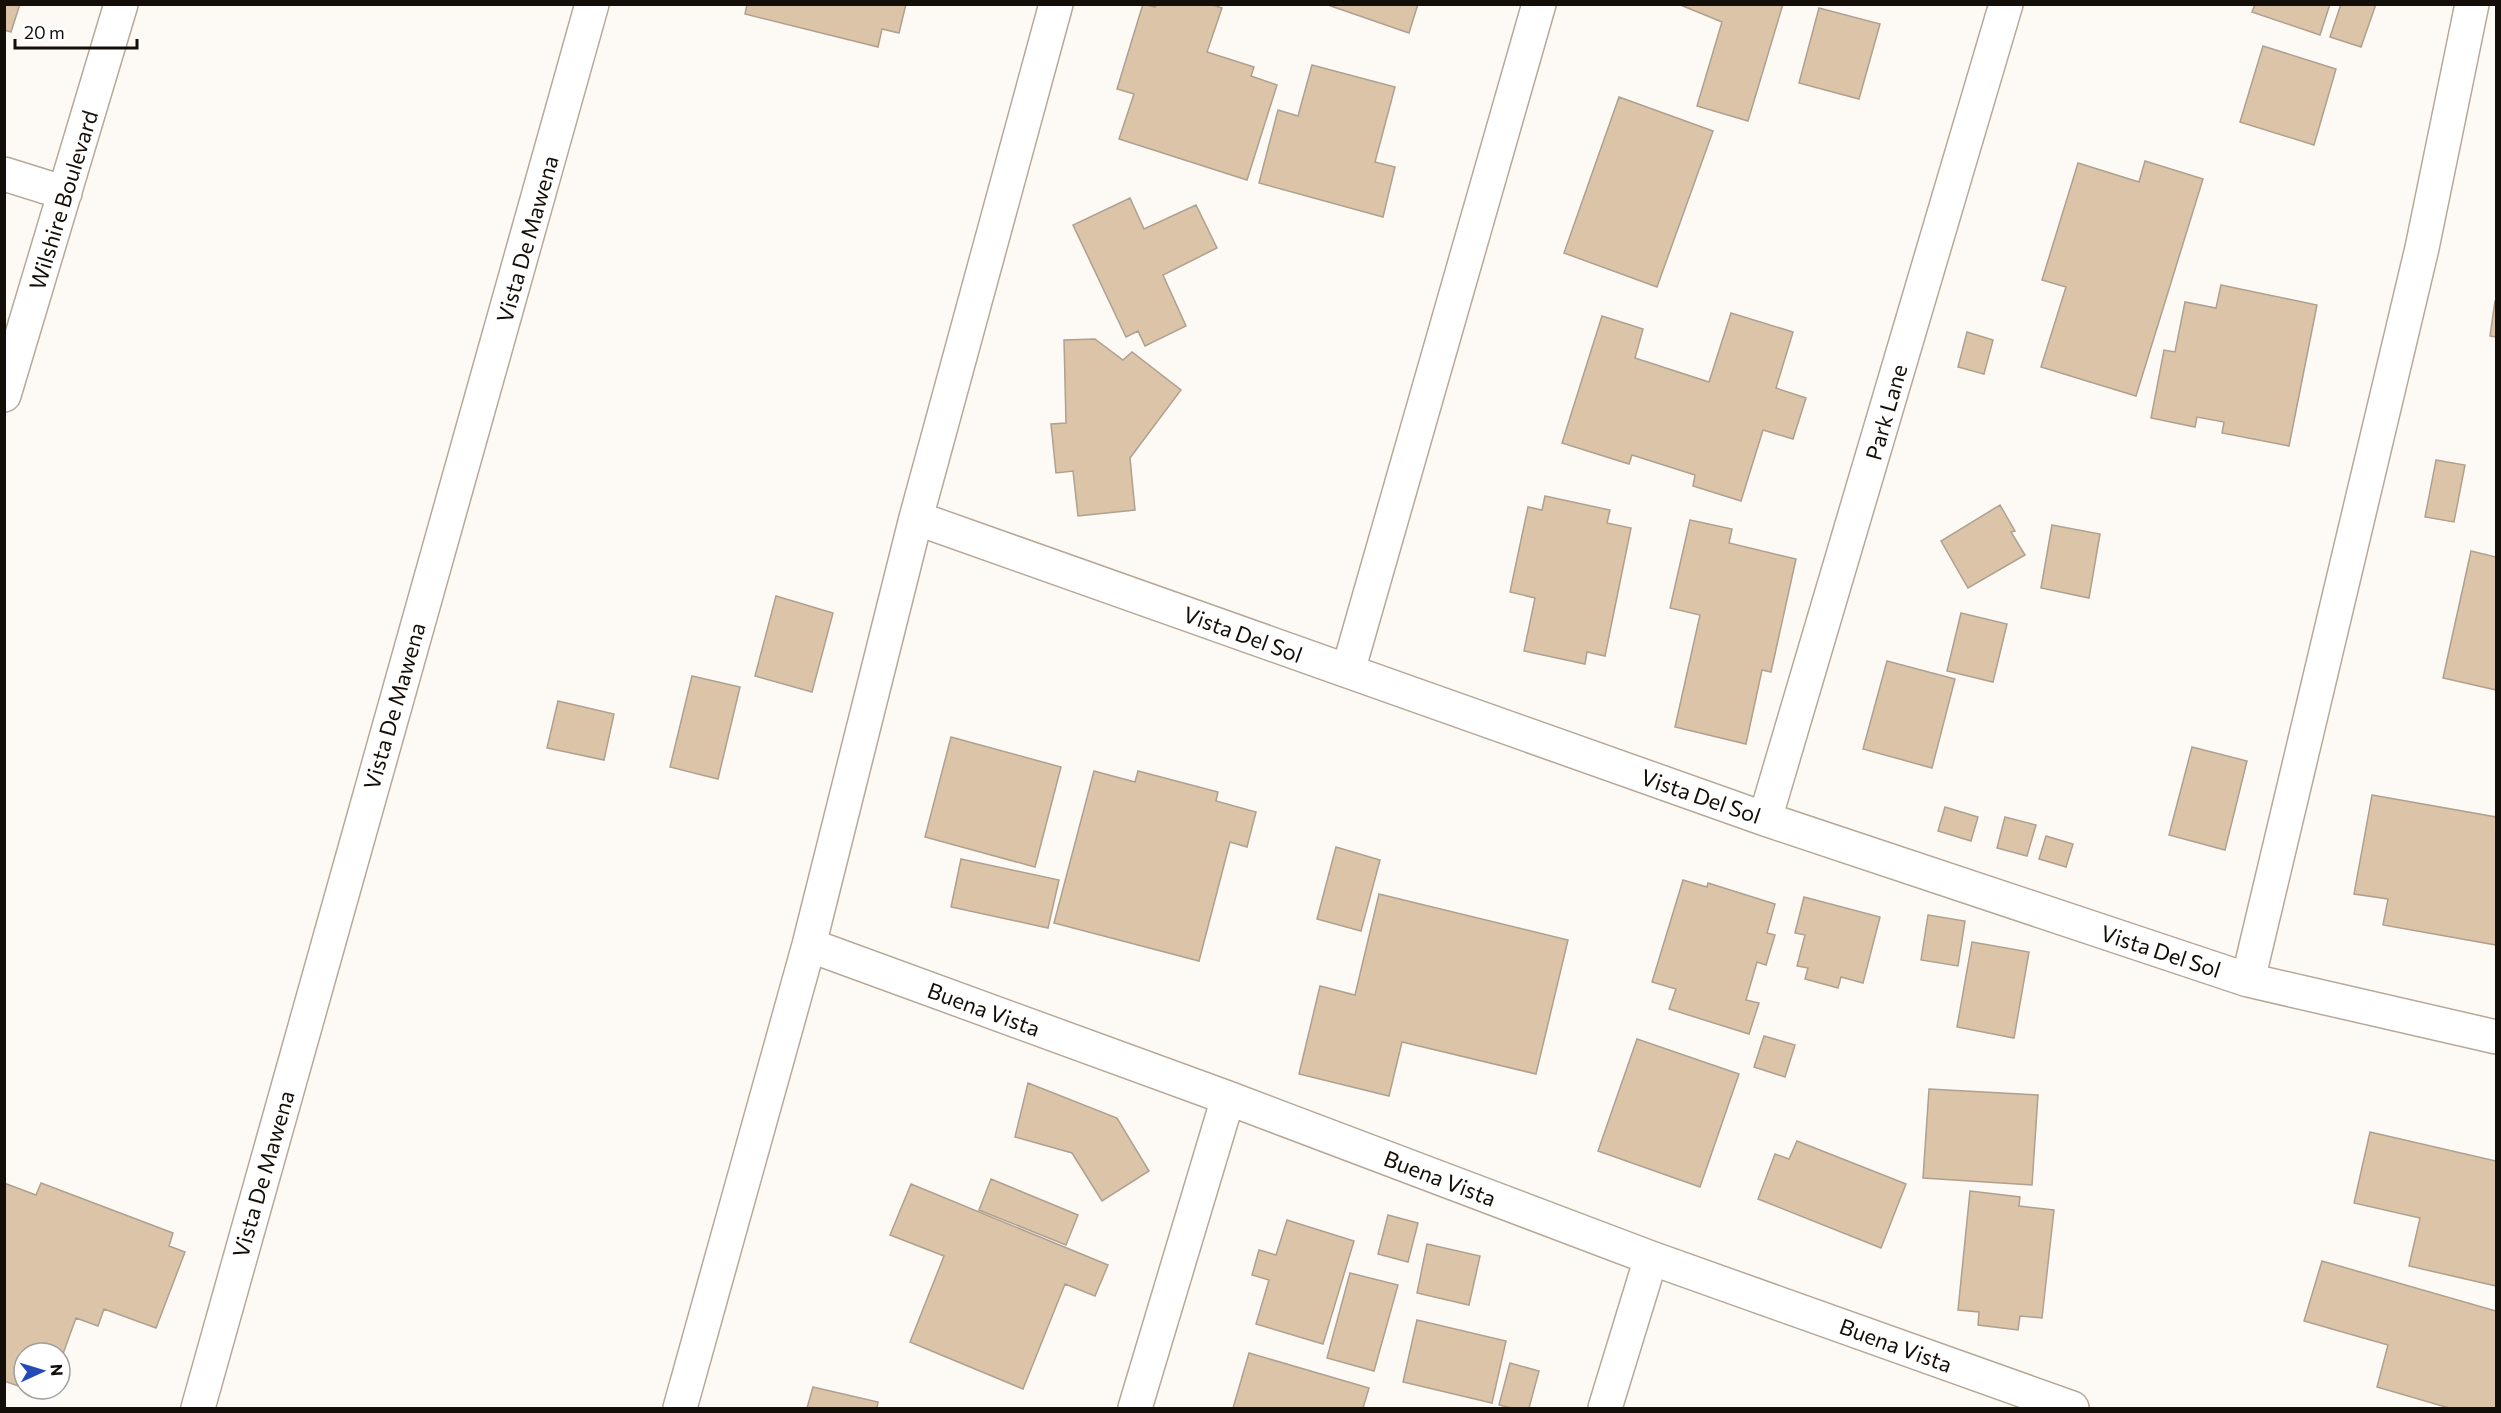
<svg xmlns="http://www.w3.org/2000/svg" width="2501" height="1413" viewBox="0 0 2501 1413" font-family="Commissioner,sans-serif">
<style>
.building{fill:#dbc4a8;stroke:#afa08f;stroke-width:1.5}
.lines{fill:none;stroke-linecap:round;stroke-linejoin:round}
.minor-casing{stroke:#b7a897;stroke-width:36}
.minor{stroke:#fff;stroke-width:33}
.labels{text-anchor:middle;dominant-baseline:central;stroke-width:6;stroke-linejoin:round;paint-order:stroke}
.street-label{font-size:22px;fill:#130e08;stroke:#fff}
</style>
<rect width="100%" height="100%" fill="#fdfaf6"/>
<path class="building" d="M4,4H20L11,32L4,30Z
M747,4H906L899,33L882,29L878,47L745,14Z
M1143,4L1155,7L1156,4H1210L1222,8L1207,52L1254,67L1251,76L1277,85L1247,180L1119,139L1134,94L1117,89Z
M1325,4H1418L1409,33Z
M1678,4H1783L1748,121L1697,106L1722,22Z
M2255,4H2330L2320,35L2252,12Z
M2341,4H2376L2361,47L2330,37Z
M1819,8L1880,24L1859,99L1799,83Z
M2263,46L2336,69L2314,145L2240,122Z
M1312,65L1395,87L1375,162L1395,167L1383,217L1259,183L1278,110L1298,116Z
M1619,97L1713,131L1657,287L1564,253Z
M2145,161L2203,179L2136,396L2041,367L2066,287L2042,280L2078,163L2139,182Z
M1130,198L1144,229L1196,205L1217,248L1163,275L1186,326L1145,346L1138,331L1126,337L1073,225Z
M2221,285L2317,305L2289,446L2222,433L2224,422L2197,417L2195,427L2151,418L2164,350L2175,352L2185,302L2216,308Z
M2495,301H2496V337L2490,336Z
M1731,313L1793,332L1776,388L1806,398L1793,439L1763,430L1741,501L1693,486L1695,475L1632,455L1629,464L1562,443L1602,316L1643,329L1635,358L1709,382Z
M1967,332L1993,340L1984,374L1958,367Z
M1095,339L1123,360L1132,352L1181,390L1130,458L1135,510L1078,516L1073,471L1056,473L1051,424L1066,423L1064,340Z
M2436,460L2465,465L2454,522L2425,517Z
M1545,496L1610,510L1607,523L1631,528L1605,656L1587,652L1585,664L1524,651L1535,598L1510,592L1528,507L1542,510Z
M2000,505L2015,531L2011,532L2025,555L1968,588L1941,541Z
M1690,520L1732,529L1729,543L1796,559L1771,672L1762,670L1746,744L1675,727L1700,615L1670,608Z
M2052,525L2100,534L2089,598L2041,588Z
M2471,551L2496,557V690L2443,678Z
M776,596L833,613L812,692L755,676Z
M1961,613L2007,624L1993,682L1947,671Z
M1887,661L1955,679L1932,768L1863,749Z
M692,676L740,687L718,779L670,767Z
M558,701L614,714L604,760L547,748Z
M951,737L1061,767L1035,867L925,837Z
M2192,747L2247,761L2225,850L2169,835Z
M1094,771L1135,782L1138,771L1218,792L1216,801L1256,812L1247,847L1230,842L1199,961L1054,923Z
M2372,795L2496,817V945L2383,925L2388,899L2354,894Z
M1945,807L1978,817L1971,841L1938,831Z
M2005,817L2036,825L2027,856L1997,848Z
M2046,836L2073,844L2066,867L2039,859Z
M1336,847L1380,860L1361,931L1317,919Z
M961,859L1059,880L1048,928L951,907Z
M1683,880L1707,887L1708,883L1775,904L1767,933L1775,935L1766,965L1757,962L1746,1000L1759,1003L1749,1034L1669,1009L1676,989L1652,982Z
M1379,894L1568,940L1536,1074L1402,1042L1389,1096L1299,1074L1320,986L1355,995Z
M1804,897L1880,917L1863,983L1841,977L1838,988L1805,979L1808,968L1797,966L1805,935L1795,933Z
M1928,915L1965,921L1958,966L1921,960Z
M1972,942L2029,952L2014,1038L1957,1027Z
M1764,1036L1795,1045L1785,1077L1754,1067Z
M1637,1039L1739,1074L1700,1187L1598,1151Z
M1028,1083L1117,1118L1149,1171L1102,1201L1072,1153L1015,1137Z
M1929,1089L2038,1095L2032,1185L1923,1178Z
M2370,1132L2496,1161V1286L2409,1266L2420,1218L2354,1203Z
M1797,1141L1906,1184L1881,1248L1758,1199L1775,1154L1789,1159Z
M991,1179L1078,1215L1066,1245L979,1210Z
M4,1183L36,1195L41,1183L173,1233L169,1246L185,1252L156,1328L104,1309L98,1326L76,1318L60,1362V1353H24V1388L4,1381Z
M911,1184L1108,1265L1095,1296L1065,1284L1023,1389L910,1342L944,1256L890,1235Z
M1970,1191L2020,1197L2019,1206L2054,1210L2042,1318L2020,1316L2018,1330L1978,1325L1979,1312L1958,1310Z
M1388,1215L1418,1223L1408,1262L1378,1254Z
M1287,1220L1354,1241L1323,1344L1256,1324L1269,1280L1252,1275L1259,1250L1276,1255Z
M1427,1244L1480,1256L1469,1305L1417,1293Z
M2322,1261L2496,1311V1408H2449L2377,1387L2388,1345L2304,1321Z
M1350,1273L1398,1285L1374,1371L1327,1358Z
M1417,1320L1506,1341L1492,1403L1403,1382Z
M1249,1353L1369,1388L1363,1408H1233Z
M1510,1363L1539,1371L1529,1408H1512L1499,1405Z
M813,1387L878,1402L877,1408H807Z
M26,1389H50L47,1397Z"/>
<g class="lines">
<g class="minor-casing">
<path id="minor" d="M4,174L65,193
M4,395L121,4
M916,518L1765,819L2248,980L2496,1037
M1348,671L1539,4
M1765,819L2006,4
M809,945L1228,1098L1651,1258L2072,1408
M2248,980L2422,248L2472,4
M198,1408L592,4
M680,1408L809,945L916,518L1056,4
M1135,1408L1228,1098
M1605,1408L1651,1258"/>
</g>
<use href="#minor" class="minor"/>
</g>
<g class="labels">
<g class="street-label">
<text transform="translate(63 200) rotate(-73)">Wilshire Boulevard</text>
<text transform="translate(527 239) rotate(-74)">Vista De Mawena</text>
<text transform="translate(1886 412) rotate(-74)">Park Lane</text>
<text transform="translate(1243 634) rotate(20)">Vista Del Sol</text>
<text transform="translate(394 706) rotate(-74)">Vista De Mawena</text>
<text transform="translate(1701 796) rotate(19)">Vista Del Sol</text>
<text transform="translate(2161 951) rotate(18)">Vista Del Sol</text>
<text transform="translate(984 1009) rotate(20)">Buena Vista</text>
<text transform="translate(263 1174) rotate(-74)">Vista De Mawena</text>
<text transform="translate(1440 1178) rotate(21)">Buena Vista</text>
<text transform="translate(1896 1345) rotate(20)">Buena Vista</text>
</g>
</g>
<rect width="2501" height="1413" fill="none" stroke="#130e08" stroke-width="12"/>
<g transform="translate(42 1371) rotate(86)"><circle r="28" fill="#ffffff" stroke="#a19f9c" stroke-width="1.5"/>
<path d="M0-4.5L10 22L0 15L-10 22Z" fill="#244ab9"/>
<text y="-9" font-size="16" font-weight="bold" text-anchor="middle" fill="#130e08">N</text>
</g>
<path d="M15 39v9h122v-9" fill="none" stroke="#130e08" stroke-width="3"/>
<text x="24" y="39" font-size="18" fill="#130e08" stroke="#ffffff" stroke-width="4.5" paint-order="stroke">20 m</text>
</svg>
